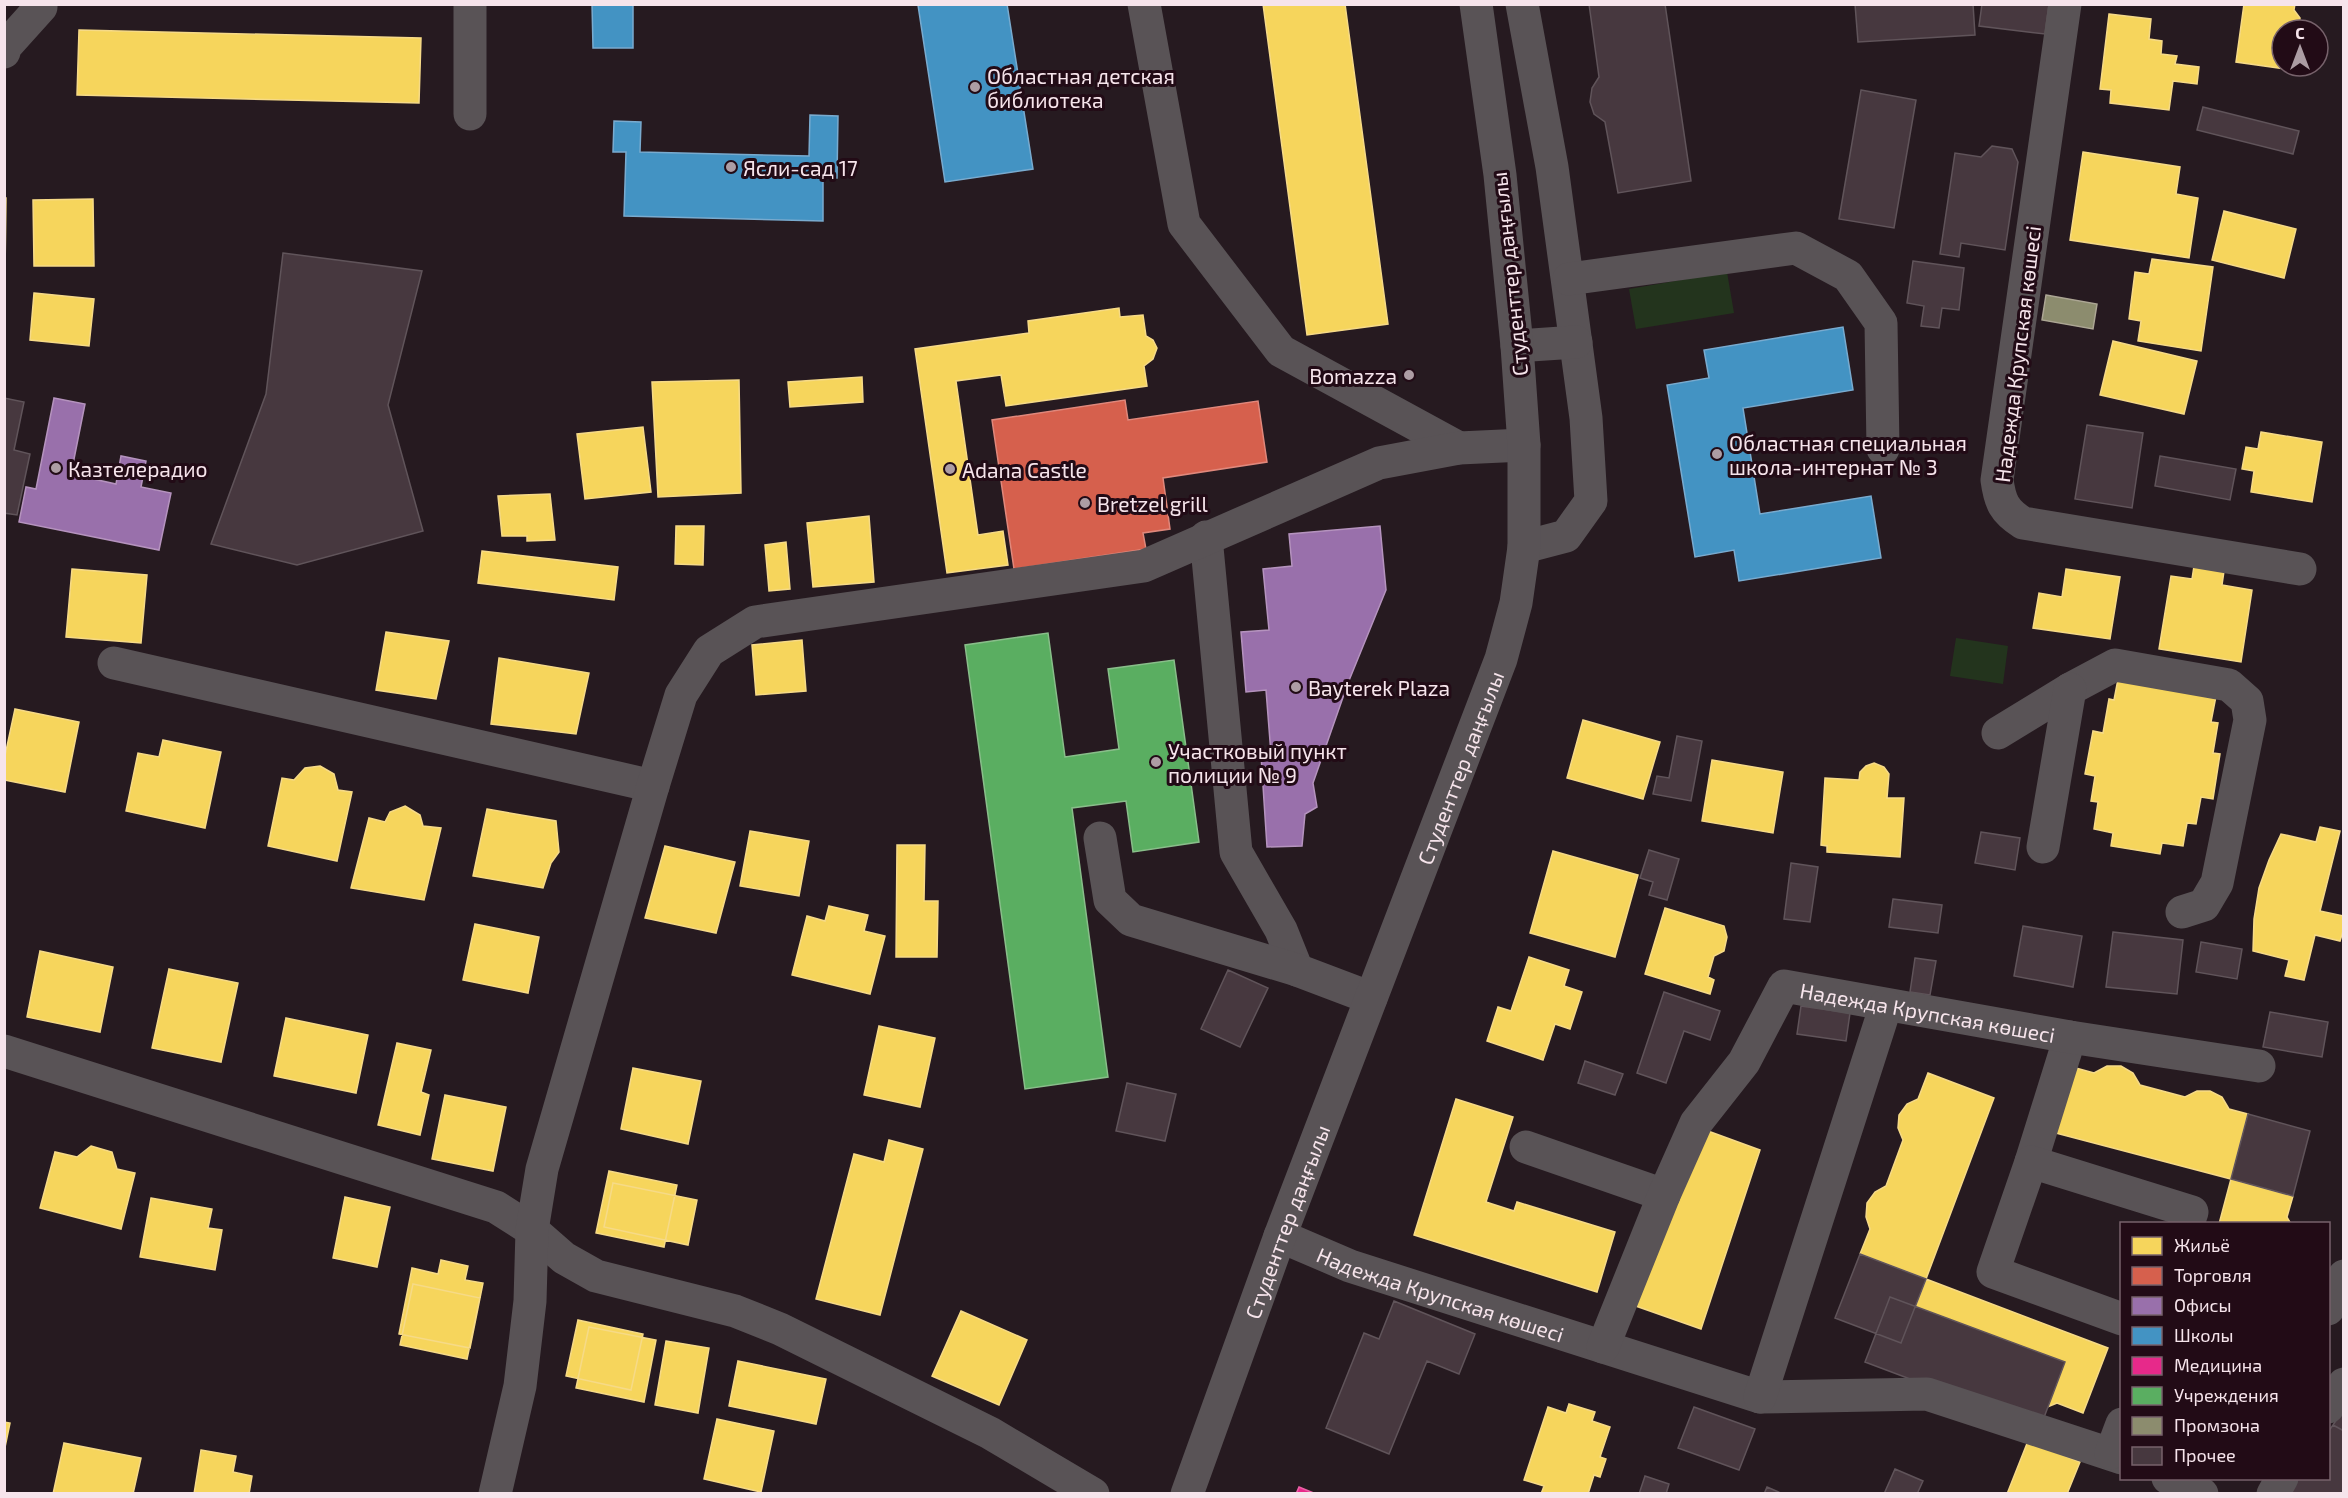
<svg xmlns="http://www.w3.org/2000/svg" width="2348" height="1498" viewBox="0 0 2348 1498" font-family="'Exo 2',sans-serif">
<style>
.green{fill:#23341d}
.homes{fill:#f6d55c;stroke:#f6da87;stroke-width:1.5}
.shops{fill:#d6604d;stroke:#e0887c;stroke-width:1.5}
.offices{fill:#9970ab;stroke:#b593be;stroke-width:1.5}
.schools{fill:#4393c3;stroke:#79abcf;stroke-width:1.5}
.health{fill:#e7298a;stroke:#ec61a7;stroke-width:1.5}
.public{fill:#5aae61;stroke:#89be8a;stroke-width:1.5}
.industry{fill:#8c8c6e;stroke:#aca694;stroke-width:1.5}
.building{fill:#47383f;stroke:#60545a;stroke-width:1.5}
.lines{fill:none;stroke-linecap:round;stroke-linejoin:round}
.minor{stroke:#595356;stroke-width:33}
.poi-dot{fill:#ad9da4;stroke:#220b16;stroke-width:2}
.labels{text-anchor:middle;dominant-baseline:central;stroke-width:6;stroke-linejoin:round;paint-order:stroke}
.poi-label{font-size:21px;fill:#f6e4eb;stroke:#220b16;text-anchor:start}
.street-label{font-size:21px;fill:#f6e4eb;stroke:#220b16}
</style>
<rect width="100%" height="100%" fill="#261a20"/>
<path class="green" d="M1727,272L1734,313L1636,329L1629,289Z
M1956,638L2008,646L2003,684L1950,676Z"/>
<path class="homes" d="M1263,4H1345L1388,324L1307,335Z
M2244,4H2295L2294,10L2300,18L2299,26L2292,30H2282V66H2288L2285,69L2236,62Z
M2109,14L2151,19L2149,39L2162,41L2161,54L2177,56L2175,64L2199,67L2197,84L2173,81L2169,110L2110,103L2111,90L2100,89Z
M79,30L421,38L419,103L77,95Z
M2083,152L2180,167L2176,194L2198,198L2189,258L2070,240Z
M4,198H6L5,274H4Z
M93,199L94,266H34L33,200Z
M2224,211L2296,229L2284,278L2212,260Z
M2152,259L2213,267L2201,351L2138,341L2141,321L2129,319L2135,272L2149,274Z
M34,293L94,299L89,346L30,340Z
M1119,308L1120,317L1143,315L1146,336L1153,340L1157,348L1153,359L1144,366L1147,386L1006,406L1001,375L956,381L978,535L1003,531L1008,565L947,573L915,349L1029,333L1028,321Z
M2113,341L2197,361L2184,414L2100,395Z
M862,377L863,402L790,407L788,382Z
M739,380L741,493L658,497L652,382Z
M643,427L651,492L585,499L577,434Z
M2261,432L2322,442L2312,502L2251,492L2254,471L2242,469L2246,447L2258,449Z
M550,494L555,540L527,541V536H502L498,496Z
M869,516L874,582L813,587L807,523Z
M676,526H704L703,565L675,564Z
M786,542L790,589L769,591L765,545Z
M482,551L618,567L614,600L478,583Z
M2194,566L2224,571L2222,585L2252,590L2241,662L2159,649L2171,576L2192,579Z
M72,569L147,575L141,643L66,637Z
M2066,569L2120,577L2110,639L2033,628L2039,593L2062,597Z
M386,632L449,641L436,699L376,690Z
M802,640L806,691L756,695L752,645Z
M499,658L589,673L576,734L491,724Z
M2118,679L2216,696L2211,722L2218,723L2213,753L2220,754L2213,799L2201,797L2196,824L2187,823L2183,846L2162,843L2160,854L2111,846L2113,833L2094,829L2098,802L2091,801L2095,776L2085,774L2093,731L2103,733L2109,699L2114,700Z
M15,709L79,722L65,792L4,780V760Z
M1583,720L1660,742L1643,799L1567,778Z
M163,740L221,752L205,828L126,811L138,753L159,757Z
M1712,760L1783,772L1773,833L1702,821Z
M1874,763L1884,767L1889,774L1887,798H1904L1900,857L1827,852V846L1821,845L1825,778L1859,780L1860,772L1866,766Z
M320,766L334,774L338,790L352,792L337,861L268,846L282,778L294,780L305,768Z
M405,806L420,815L423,826L441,828L424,900L351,888L369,818L385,822L390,812Z
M487,809L556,821L559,852L551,863L543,888L473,876Z
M2320,827L2340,831L2320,911L2344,916V928L2340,941L2315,935L2304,980L2285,976L2289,960L2253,951L2254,919L2259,888L2269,860L2281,834L2316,842Z
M750,831L809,841L799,896L740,886Z
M897,845H925L924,901H938L937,957H896Z
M665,846L735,862L716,933L645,918Z
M1553,851L1638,875L1615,957L1530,933Z
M829,906L868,915L864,931L885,936L870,994L792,975L807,916L825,921Z
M1665,908L1724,926L1727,937L1724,951L1714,956L1708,977L1714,980L1710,994L1645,974Z
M475,924L539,937L528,993L463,980Z
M40,951L113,967L100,1032L27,1017Z
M1529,957L1569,970L1564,986L1582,992L1570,1029L1555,1024L1543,1060L1487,1041L1498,1007L1511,1011Z
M169,969L238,983L221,1062L152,1048Z
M286,1018L368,1035L356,1093L274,1076Z
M879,1026L935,1038L920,1107L864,1095Z
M397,1043L431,1050L421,1092L429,1095L420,1135L378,1125Z
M2065,1065L2094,1073L2107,1066H2121L2133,1073L2140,1085L2185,1097L2197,1091H2210L2222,1097L2229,1109L2248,1114L2231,1179L2048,1131Z
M633,1068L701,1081L688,1144L621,1129Z
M1928,1073L1994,1098L1926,1279L1860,1254L1870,1229L1866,1217L1867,1203L1875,1192L1886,1186L1903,1140L1898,1128L1899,1115L1907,1104L1918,1099Z
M445,1095L506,1107L493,1171L432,1159Z
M1456,1099L1513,1117L1486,1202L1514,1211L1517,1202L1615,1232L1597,1292L1414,1235Z
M1697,1127L1760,1150L1701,1329L1630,1304Z
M889,1140L923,1149L880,1315L816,1299L854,1154L884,1162Z
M91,1146L112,1152L117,1169L135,1173L121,1229L40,1208L55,1152L77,1157Z
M609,1171L677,1185L664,1247L596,1233Z
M2231,1179L2293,1196L2287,1217L2291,1224H2219Z
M613,1183L697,1200L688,1245L604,1227Z
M345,1197L390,1207L377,1267L333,1258Z
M151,1198L212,1209L208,1228L222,1230L215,1270L140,1257Z
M441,1260L468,1266L465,1280L483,1283L470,1348L399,1334L412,1268L438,1274Z
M1926,1279L2108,1348L2083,1413L2057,1403L2045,1408L2031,1407L2020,1399L2014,1387L1968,1370L1956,1375L1943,1374L1932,1366L1927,1354L1901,1343Z
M413,1284L480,1298L467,1359L400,1345Z
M961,1311L1027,1340L999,1405L932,1376Z
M578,1320L643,1334L631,1390L566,1376Z
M589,1327L656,1340L644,1402L576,1388Z
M666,1341L709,1348L698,1413L655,1405Z
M738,1361L826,1379L816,1424L729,1406Z
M1569,1404L1595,1412L1592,1421L1610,1427L1600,1457L1606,1459L1600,1477L1594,1475L1588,1494H1541L1544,1486L1524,1480L1548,1407L1566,1413Z
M717,1419L774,1431L761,1492L704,1479Z
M4,1422L10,1423L4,1452Z
M2028,1441L2080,1462L2067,1494H2007Z
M64,1443L141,1458L133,1494H53Z
M201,1450L236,1456L233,1472L252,1476L249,1494H194Z"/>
<path class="shops" d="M1125,400L1128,420L1258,401L1267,462L1163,478L1170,529L1143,533L1146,549L1014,569L992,420Z"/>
<path class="offices" d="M54,398L85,404L71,474L116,484L121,456L146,461L141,487L171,493L159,550L19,522L26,487L36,489Z
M1380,526L1386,590L1348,683L1313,783L1317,807L1305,814L1302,846L1267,847L1261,755L1271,754L1266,690L1246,692L1241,632L1269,630L1263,569L1292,566L1289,534Z"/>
<path class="schools" d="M592,4H633V48H593Z
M924,4H1007L1033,169L945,182L918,5Z
M810,115L838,116L837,178H823V221L624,216L626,152H613L614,121L641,122L640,152L809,156Z
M1843,327L1853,390L1743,408L1760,514L1871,496L1881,558L1739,581L1734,550L1695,557L1667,385L1709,378L1704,350Z"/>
<path class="health" d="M1299,1487L1316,1494H1296Z"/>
<path class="public" d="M1048,633L1065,757L1119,749L1108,669L1174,660L1199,842L1133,852L1126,801L1072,808L1108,1077L1025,1089L965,645Z"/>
<path class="industry" d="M2046,295L2097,304L2093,329L2042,320Z"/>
<path class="building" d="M1589,4H1665L1691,181L1618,193L1605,122L1594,114L1590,102L1592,88L1599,77Z
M1855,4H1973L1975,35L1858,42Z
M1982,4H2049L2045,34L1979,26Z
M1861,90L1916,100L1894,228L1839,219Z
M2203,107L2299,131L2293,154L2197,130Z
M1992,146L2012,149L2018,162L2005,250L1961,243L1959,257L1940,254L1955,153L1981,157Z
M283,253L422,271L388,405L423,531L297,565L211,544L266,394Z
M1913,261L1964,268L1959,310L1942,308L1939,328L1921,326L1924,306L1907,303Z
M4,398L24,402L14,450L30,454L17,515L4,513Z
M2087,425L2143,433L2132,508L2075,499Z
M2160,456L2236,469L2230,500L2155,486Z
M1677,736L1702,741L1691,801L1653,794L1657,776L1669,778Z
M1981,832L2020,838L2015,870L1975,863Z
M1649,850L1679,859L1667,900L1649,895L1653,882L1640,878Z
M1791,863L1818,867L1810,922L1784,919Z
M1893,899L1942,905L1938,933L1889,927Z
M2023,926L2082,936L2073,987L2014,976Z
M2113,932L2183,940L2177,994L2106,987Z
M2201,942L2242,949L2237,979L2196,972Z
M1915,958L1936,961L1930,995L1910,992Z
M1228,970L1268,988L1240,1047L1201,1029Z
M1664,992L1720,1011L1710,1040L1684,1031L1666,1083L1637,1073Z
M1801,1006L1850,1013L1846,1041L1797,1034Z
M2270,1012L2328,1022L2322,1057L2263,1047Z
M1585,1061L1623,1074L1615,1095L1578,1083Z
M1127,1083L1176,1094L1165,1141L1116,1131Z
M2248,1114L2310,1131L2293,1196L2231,1179Z
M1860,1254L1926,1279L1901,1343L1835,1318Z
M1890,1297L2065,1362L2040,1428L1865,1362Z
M1394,1301L1475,1334L1459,1374L1427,1361L1389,1454L1326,1428L1364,1333L1379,1339Z
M1694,1407L1755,1429L1739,1470L1678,1448Z
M2344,1408V1431L2333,1425Z
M2333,1425L2344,1431V1494H2288L2298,1478H2328V1432Z
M1895,1469L1923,1481L1917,1494H1884Z
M1645,1476L1669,1484L1666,1494H1639Z
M1767,1487L1783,1494H1764Z"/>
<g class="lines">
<g class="minor">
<path d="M1144,4L1184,224L1281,351L1459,448"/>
<path d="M1522,4L1552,167L1586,418L1591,501L1566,536L1524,547"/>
<path d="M2065,4L1997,480C2000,502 2004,511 2023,523L2300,569"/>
<path d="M4,52L5,47L41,7V4"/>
<path d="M470,114V4"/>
<path d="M1569,279L1796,248L1848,276L1881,323L1883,449"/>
<path d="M1517,346L1576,342"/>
<path d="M1206,537L1236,852L1281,930L1297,970"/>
<path d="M114,663L653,786"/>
<path d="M1998,733L2070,689L2115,665L2229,685L2247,701L2250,720L2217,883L2204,905L2182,912"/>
<path d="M1100,838L1110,900L1131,920L1297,970L1371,998"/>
<path d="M2043,847L2070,689"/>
<path d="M4,1051L496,1207L532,1230L564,1258L596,1276L735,1311L780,1329L990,1433L1093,1494"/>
<path d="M1526,1147L1664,1195"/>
<path d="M2031,1162L2070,1037"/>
<path id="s1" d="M1280,1236L1350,1266L1760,1397L1927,1394L2122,1458"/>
<path d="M2328,1309L2344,1276"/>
<path d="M2122,1319L1993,1272L2031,1162L2192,1212L2188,1224"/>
<path id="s2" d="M1603,1347L1664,1195L1696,1123L1744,1062L1784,986L2070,1037L2259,1066"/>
<path d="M1760,1397L1886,1005"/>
<path d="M2328,1407L2344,1384"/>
<path d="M2111,1453L2122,1424"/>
<path d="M2168,1478L2202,1494"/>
<path d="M495,1494L520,1386L530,1301L532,1230L542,1169L653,786L681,695L709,651L755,622L1144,566L1379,463L1459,448L1524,445"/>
<path id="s3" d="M1187,1494L1280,1236L1501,659L1516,603L1524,547V445L1517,346L1500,175L1476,4"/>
<path d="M2273,1494L2282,1478"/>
</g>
</g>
<g class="poi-dot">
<circle cx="975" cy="87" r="6"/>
<circle cx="731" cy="167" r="6"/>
<circle cx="1409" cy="375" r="6"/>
<circle cx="1717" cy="454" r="6"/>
<circle cx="56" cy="468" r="6"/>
<circle cx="950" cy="469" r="6"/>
<circle cx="1085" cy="503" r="6"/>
<circle cx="1296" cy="687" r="6"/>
<circle cx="1156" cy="762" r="6"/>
</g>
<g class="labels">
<g class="poi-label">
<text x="987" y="75">Областная детская<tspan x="987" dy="24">библиотека</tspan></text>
<text x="743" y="167">Ясли-сад 17</text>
<text x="1397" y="375" text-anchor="end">Bomazza</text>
<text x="1729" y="442">Областная специальная<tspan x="1729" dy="24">школа-интернат № 3</tspan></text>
<text x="68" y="468">Казтелерадио</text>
<text x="962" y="469">Adana Сastle</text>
<text x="1097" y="503">Bretzel grill</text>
<text x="1308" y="687">Bayterek Plaza</text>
<text x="1168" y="750">Участковый пункт<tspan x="1168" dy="24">полиции № 9</tspan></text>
</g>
<g class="street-label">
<text transform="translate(1509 274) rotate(-96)">Студенттер даңғылы</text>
<text transform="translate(2017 354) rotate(-83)">Надежда Крупская көшесі</text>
<text stroke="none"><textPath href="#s3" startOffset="776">Студенттер даңғылы</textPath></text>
<text stroke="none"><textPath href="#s2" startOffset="552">Надежда Крупская көшесі</textPath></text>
<text stroke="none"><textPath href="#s3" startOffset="290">Студенттер даңғылы</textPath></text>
<text stroke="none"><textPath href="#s1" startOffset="171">Надежда Крупская көшесі</textPath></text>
</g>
</g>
<rect width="2348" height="1498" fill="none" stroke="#f6e4eb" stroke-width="12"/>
<rect x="2120" y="1222" width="210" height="258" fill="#220b16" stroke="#77626b" stroke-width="1.5"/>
<rect x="2132" y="1237" width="30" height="18" fill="#f6d55c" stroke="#77626b" stroke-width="1.5"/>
<text x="2174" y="1252" font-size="18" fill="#f6e4eb">Жильё</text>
<rect x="2132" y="1267" width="30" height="18" fill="#d6604d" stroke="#77626b" stroke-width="1.5"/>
<text x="2174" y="1282" font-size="18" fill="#f6e4eb">Торговля</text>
<rect x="2132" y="1297" width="30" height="18" fill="#9970ab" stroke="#77626b" stroke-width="1.5"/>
<text x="2174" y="1312" font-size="18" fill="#f6e4eb">Офисы</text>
<rect x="2132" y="1327" width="30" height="18" fill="#4393c3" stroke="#77626b" stroke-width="1.5"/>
<text x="2174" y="1342" font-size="18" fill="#f6e4eb">Школы</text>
<rect x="2132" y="1357" width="30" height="18" fill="#e7298a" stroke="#77626b" stroke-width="1.5"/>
<text x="2174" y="1372" font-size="18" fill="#f6e4eb">Медицина</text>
<rect x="2132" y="1387" width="30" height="18" fill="#5aae61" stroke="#77626b" stroke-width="1.5"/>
<text x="2174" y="1402" font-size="18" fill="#f6e4eb">Учреждения</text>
<rect x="2132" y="1417" width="30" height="18" fill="#8c8c6e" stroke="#77626b" stroke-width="1.5"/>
<text x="2174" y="1432" font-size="18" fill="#f6e4eb">Промзона</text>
<rect x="2132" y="1447" width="30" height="18" fill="#47383f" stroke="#77626b" stroke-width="1.5"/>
<text x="2174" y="1462" font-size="18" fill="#f6e4eb">Прочее</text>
<g transform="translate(2300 48)"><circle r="28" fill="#220b16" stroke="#77626b" stroke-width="1.5"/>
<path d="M0-4.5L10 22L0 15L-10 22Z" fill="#ad9da4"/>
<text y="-9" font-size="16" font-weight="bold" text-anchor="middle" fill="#f6e4eb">С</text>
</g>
</svg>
